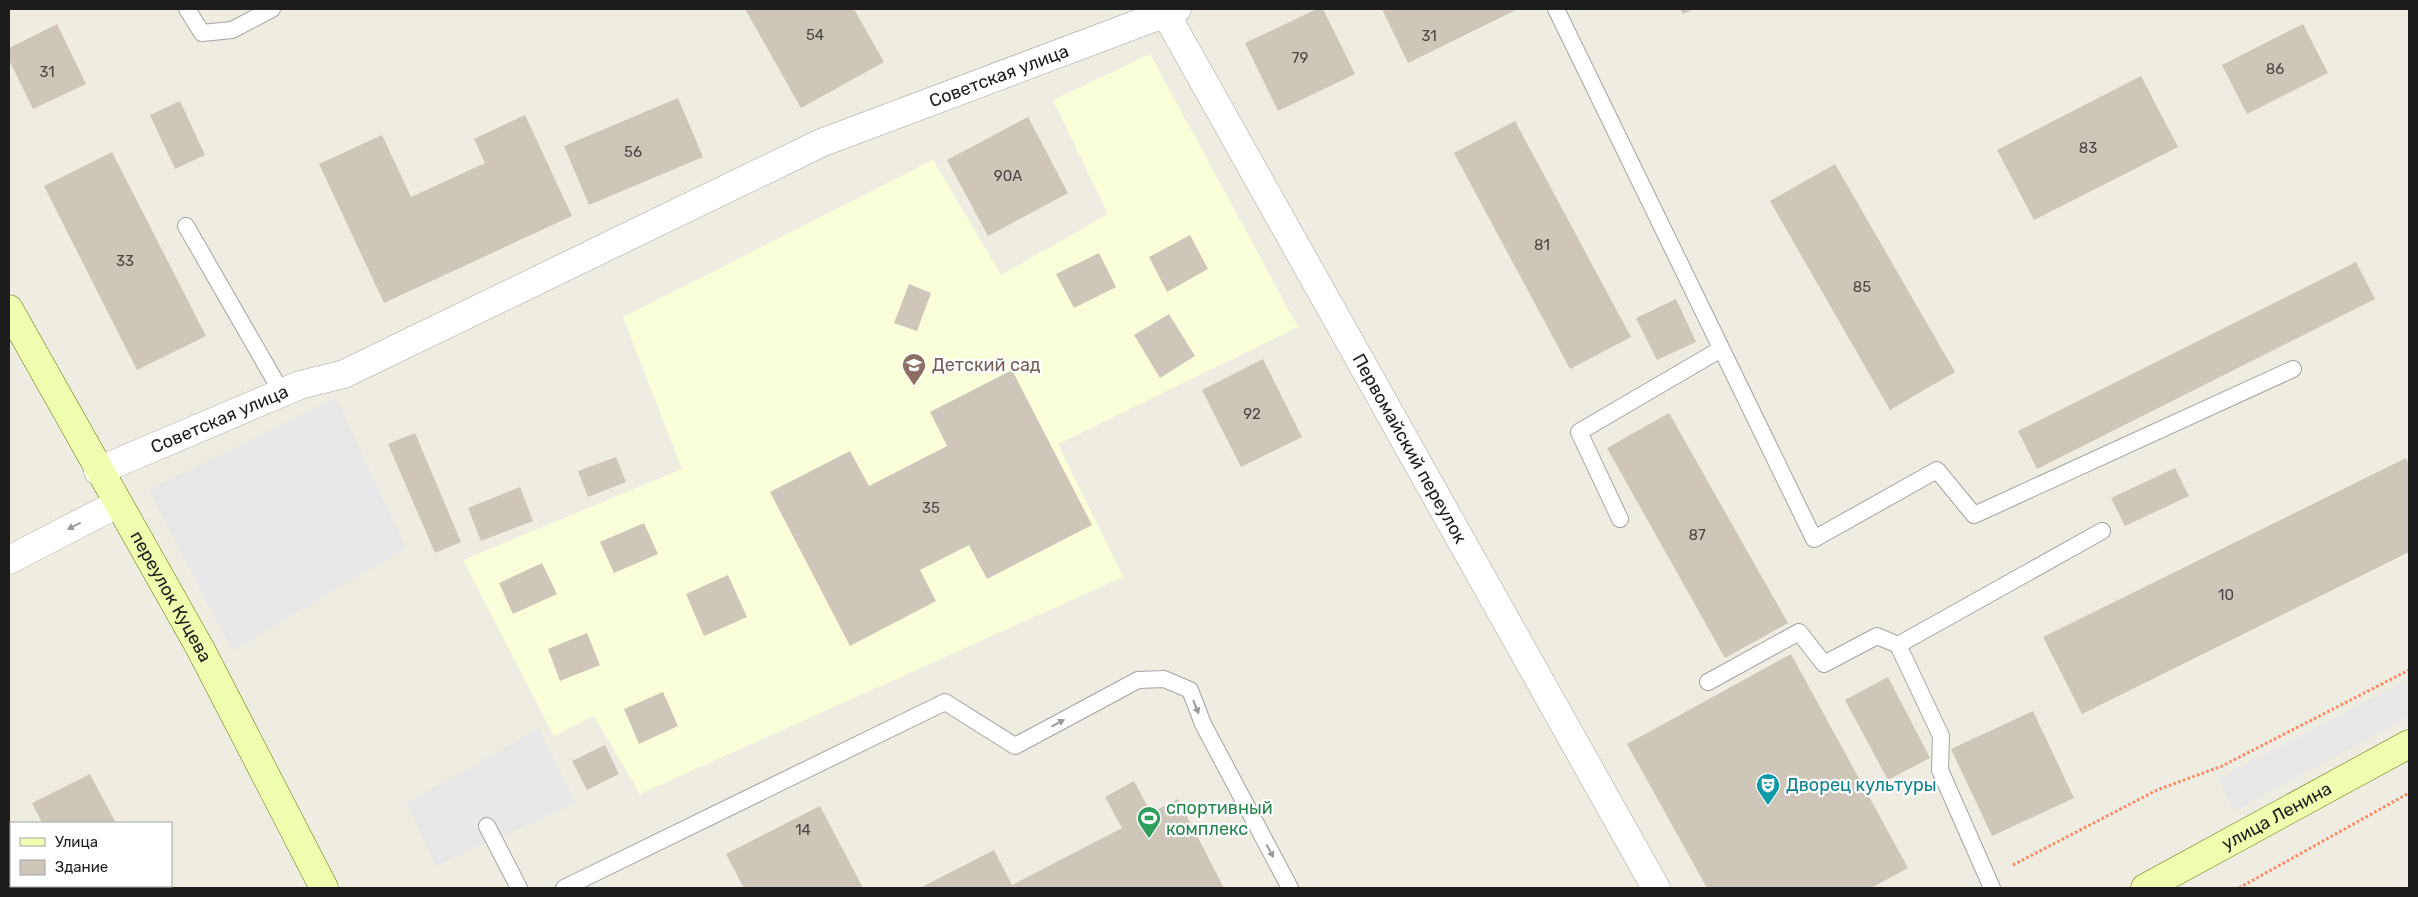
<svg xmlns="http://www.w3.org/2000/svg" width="2418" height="897" viewBox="0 0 2418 897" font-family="Rubik,sans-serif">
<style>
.education{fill:#faffda}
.parking{fill:#e8e8e8}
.building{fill:#cfc6ba}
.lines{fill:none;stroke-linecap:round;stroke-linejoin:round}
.lane-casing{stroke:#a3a3a3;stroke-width:18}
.street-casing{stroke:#a3a3a3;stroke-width:29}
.secondary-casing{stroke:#5b7700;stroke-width:29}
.path{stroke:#ff8662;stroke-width:3;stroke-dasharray:2.5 2.5;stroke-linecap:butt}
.lane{stroke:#fff;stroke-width:16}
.street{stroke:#fff;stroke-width:28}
.secondary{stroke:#f0feb0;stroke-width:28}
.oneway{fill:#999}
.labels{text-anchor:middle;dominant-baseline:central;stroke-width:4.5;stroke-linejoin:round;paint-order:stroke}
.number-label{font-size:15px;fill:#494644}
.street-label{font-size:18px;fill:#1c1c1c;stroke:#fff}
.education-label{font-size:18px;fill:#785e54;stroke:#fff;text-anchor:start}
.culture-label{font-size:18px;fill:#0d838f;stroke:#fff;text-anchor:start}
.leisure-label{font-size:18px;fill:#27864d;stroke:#fff;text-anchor:start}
</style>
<rect width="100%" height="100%" fill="#efece1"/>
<path class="education" d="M1150,54L1298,327L1058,444L1123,577L640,794L594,716L554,736L463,560L682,469L623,317L933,160L1001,275L1108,214L1053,100Z"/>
<path class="parking" d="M336,398L406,548L232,651L149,490Z
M2409,679V717L2234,811L2218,779Z
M539,729L576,803L435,866L407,803Z"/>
<path class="building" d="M745,9H854L884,62L801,108Z
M1317,9H1323L1355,74L1278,111L1245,43Z
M1382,9H1518L1408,63Z
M1680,9H1694L1683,14Z
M57,24L86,84L33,109L9,60V48Z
M2303,24L2328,73L2247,114L2222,65Z
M2141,76L2178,147L2034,220L1997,150Z
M678,98L703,157L589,205L564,146Z
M180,101L205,155L175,169L150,115Z
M525,115L572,216L384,303L319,164L382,135L411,197L485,163L474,139Z
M1028,117L1068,193L988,236L947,160Z
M1515,121L1631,337L1570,369L1454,153Z
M112,152L206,336L137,370L44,186Z
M1835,164L1955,372L1890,410L1770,201Z
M1190,235L1208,269L1167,292L1149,257Z
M1099,253L1116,287L1074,308L1056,274Z
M2356,262L2375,299L2037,469L2018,431Z
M909,284L931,293L917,331L894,323Z
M1676,299L1696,342L1657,360L1636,318Z
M1169,314L1195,356L1160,378L1134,335Z
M1263,359L1302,437L1241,467L1202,390Z
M1012,370L1092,525L987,579L969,545L920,570L936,601L850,646L770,492L850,451L869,486L947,446L930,412Z
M1669,413L1788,623L1725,658L1607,448Z
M415,433L461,542L435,553L388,444Z
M616,457L626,482L588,497L578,471Z
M2406,458L2409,465V552L2082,714L2043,637Z
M2175,468L2189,496L2125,526L2111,498Z
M520,487L533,521L481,541L468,508Z
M644,523L658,554L614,573L600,542Z
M542,563L557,594L513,614L499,583Z
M728,575L747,617L704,636L686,594Z
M587,633L600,665L560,681L548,649Z
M1791,654L1908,868L1871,888H1707L1627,744Z
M1888,677L1930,758L1888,780L1845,700Z
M663,692L678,726L639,744L624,709Z
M2033,711L2074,798L1992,836L1951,749Z
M605,745L619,774L587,790L572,761Z
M90,774L116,823H42L32,803Z
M1134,781L1151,813L1178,799L1224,888H920L994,850L1012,885L1122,828L1105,797Z
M820,806L863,888H744L726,854Z
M75,886H148L150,888H76Z"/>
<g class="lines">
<g class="lane-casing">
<path id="lane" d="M187,9L202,33L232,30L272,9
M1556,9L1814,539L1937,470L1974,515L2293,369
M186,226L282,393
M1620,519L1579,432L1721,349
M1708,682L1799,632L1824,664L1877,636L1898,645
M487,826L519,888
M564,888L945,702L1015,746L1138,680L1164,679L1190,690L1203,724L1290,888
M1992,888L1940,770L1941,736L1898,645L2102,531"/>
</g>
<g class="street-casing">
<g id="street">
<path id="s1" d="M1163,9L1656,888"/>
<path id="s2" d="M98,471L300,385L344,374L821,143L1177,9"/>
<path d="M9,560L117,504"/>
</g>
</g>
<g class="secondary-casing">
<g id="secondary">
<path id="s3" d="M9,309L200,648L324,888"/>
<path id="s4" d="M2145,888L2409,744"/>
</g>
</g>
<path class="path" d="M2013,865L2157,790L2222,766L2409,670
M2239,888L2409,793"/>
<use href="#lane" class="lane"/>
<use href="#street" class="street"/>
<use href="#secondary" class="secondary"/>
</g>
<defs><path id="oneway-solid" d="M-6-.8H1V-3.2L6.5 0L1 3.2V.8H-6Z" transform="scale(1.25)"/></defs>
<g class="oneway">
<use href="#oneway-solid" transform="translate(74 526) rotate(153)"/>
<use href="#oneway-solid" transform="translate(1196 707) rotate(68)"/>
<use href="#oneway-solid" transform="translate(1058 723) rotate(-28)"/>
<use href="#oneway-solid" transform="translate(1270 851) rotate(62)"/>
</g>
<defs>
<g id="school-pin" transform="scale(1.25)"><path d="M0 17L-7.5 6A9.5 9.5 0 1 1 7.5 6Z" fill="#8d6e63" stroke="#fff"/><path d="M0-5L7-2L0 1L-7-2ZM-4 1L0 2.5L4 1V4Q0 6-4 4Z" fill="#fff"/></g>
<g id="theatre-pin" transform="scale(1.25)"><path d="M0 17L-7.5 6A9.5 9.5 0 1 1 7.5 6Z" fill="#0f9aa8" stroke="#fff"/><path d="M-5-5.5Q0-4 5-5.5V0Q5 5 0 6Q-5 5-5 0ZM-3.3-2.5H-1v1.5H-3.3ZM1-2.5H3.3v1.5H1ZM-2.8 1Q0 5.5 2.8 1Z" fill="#fff"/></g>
<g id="stadium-pin" transform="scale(1.25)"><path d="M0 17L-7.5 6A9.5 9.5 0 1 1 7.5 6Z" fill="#2e9e5b" stroke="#fff"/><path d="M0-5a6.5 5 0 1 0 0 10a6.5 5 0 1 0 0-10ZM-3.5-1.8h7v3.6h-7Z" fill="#fff"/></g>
</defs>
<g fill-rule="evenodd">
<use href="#school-pin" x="914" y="365"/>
<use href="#theatre-pin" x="1768" y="785"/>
<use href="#stadium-pin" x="1149" y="818"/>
</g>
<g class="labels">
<g class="number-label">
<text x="815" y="35">54</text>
<text x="1429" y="36">31</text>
<text x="1300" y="58">79</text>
<text x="2275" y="69">86</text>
<text x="47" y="72">31</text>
<text x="2088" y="148">83</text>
<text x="633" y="152">56</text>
<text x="1008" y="176">90А</text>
<text x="1542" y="245">81</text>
<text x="125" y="261">33</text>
<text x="1862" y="287">85</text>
<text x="1252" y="414">92</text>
<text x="931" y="508">35</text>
<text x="1697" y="535">87</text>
<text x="2226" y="595">10</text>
<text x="803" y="830">14</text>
</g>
<g class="street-label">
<text stroke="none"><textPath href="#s2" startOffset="985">Советская улица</textPath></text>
<text stroke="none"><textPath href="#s2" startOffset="132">Советская улица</textPath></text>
<text stroke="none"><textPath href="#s1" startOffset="504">Первомайский переулок</textPath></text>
<text stroke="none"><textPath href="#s3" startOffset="330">переулок Куцева</textPath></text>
<text stroke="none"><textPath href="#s4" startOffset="150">улица Ленина</textPath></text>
</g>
<g class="education-label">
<text x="932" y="365">Детский сад</text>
</g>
<g class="culture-label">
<text x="1786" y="785">Дворец культуры</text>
</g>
<g class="leisure-label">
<text x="1166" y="808">спортивный<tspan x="1166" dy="21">комплекс</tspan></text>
</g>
</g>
<rect width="2418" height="897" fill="none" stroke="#1c1c1c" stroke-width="20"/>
<rect x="10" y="822" width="162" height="65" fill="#ffffff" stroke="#a4a4a4"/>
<rect x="20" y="838" width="25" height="8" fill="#f0feb0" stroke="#a4a4a4"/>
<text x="55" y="847" font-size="15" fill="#1c1c1c">Улица</text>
<rect x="20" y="860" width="25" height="15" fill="#cfc6ba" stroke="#a4a4a4"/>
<text x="55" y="872" font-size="15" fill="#1c1c1c">Здание</text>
</svg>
